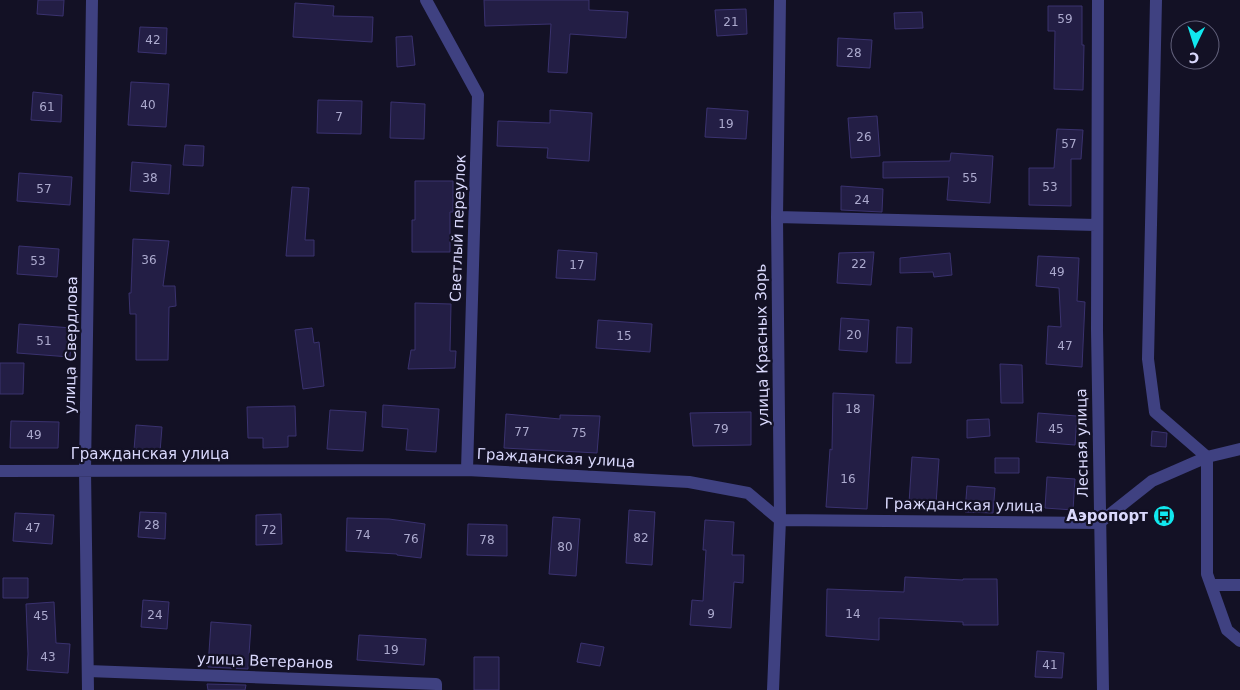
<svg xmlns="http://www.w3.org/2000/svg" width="1240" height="690" viewBox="0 0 1240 690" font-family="'DejaVu Sans',sans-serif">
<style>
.building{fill:#231e45;stroke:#3a326f}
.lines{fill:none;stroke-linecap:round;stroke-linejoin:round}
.minor{stroke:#3f4181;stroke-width:12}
.labels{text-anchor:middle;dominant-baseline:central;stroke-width:4.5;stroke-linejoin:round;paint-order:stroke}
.number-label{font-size:12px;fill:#acaace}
.street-label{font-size:15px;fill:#d9d8fc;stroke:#131125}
.poi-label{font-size:15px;font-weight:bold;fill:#d9d8fc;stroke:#131125;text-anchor:end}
</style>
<rect width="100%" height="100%" fill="#131125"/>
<path class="building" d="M38,0H64L63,16L37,14Z
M484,0H589V10L628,12L626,38L570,34L567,73L548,72L551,24L485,26Z
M295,3L334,6L333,16L373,17L372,42L293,37Z
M1048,6H1082V45H1084L1083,90L1054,89L1055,31H1048Z
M746,9L747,34L717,36L715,10Z
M922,12L923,28L895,29L894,13Z
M140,27L167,28L166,54L138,52Z
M412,36L415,65L397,67L396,37Z
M838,38L872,40L870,68L837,66Z
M131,82L169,84L166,127L128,125Z
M33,92L62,95L61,122L31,120Z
M318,100L362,101L361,134L317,133Z
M391,102L425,104L424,139L390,138Z
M707,108L748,111L746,139L705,137Z
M550,110L592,113L589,161L547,158L548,148L497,146L498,121L550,123Z
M877,116L880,156L851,158L848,118Z
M1057,129L1083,130L1081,159H1071V206L1029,205V168H1054Z
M185,145L204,146L203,166L183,165Z
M951,153L993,156L990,203L947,200L949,177L883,178V162L950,161Z
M132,162L171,165L169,194L130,191Z
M19,173L72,177L70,205L17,201Z
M415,181H453V212H450V252H412V220H415Z
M841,186L883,189L882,212L841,210Z
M292,187L309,188L305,240H314V256H286Z
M133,239L169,241L163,286H175L176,306L169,307L168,360H136V314H130L129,293H131Z
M19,246L59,249L57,277L17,274Z
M558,250L597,253L595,280L556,278Z
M874,252L871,285L837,283L839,253Z
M950,253L952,275L934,277L933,272L900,273V258Z
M1038,256L1079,258L1077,301L1085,302L1082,367L1046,364L1048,326L1061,327L1059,288L1036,286Z
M415,303L451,304L450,351H456L455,368L408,369L411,350H415Z
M841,318L869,320L867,352L839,350Z
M598,320L652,324L650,352L596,348Z
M19,324L72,328L70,357L17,353Z
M897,327L912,328L911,363H896Z
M312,328L314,343L319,342L324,386L303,389L295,330Z
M0,363H24L23,394H0Z
M1000,364L1022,365L1023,403H1001Z
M833,393L874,395L867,509L826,507L830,449L832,450Z
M383,405L439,409L436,452L406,450L408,429L382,427Z
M295,406L296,436H288V447L263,448V438H248L247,407Z
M330,410L366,412L363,451L327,449Z
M751,412V445L693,446L690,413Z
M1038,413L1077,416L1075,445L1036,442Z
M506,414L560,419V415L600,416L597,453L504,448Z
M989,419L990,436L967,438V420Z
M11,421L59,422L58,448H10Z
M136,425L162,427L160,452L134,450Z
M1152,431L1167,433L1166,447L1151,446Z
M912,457L939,459L936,504L909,503Z
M995,458H1019V473H995Z
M1047,477L1075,479L1073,510L1045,508Z
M967,486L995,488L993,513L965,512Z
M629,510L655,512L652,565L626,563Z
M140,512L166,513L165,539L138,537Z
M15,513L54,515L52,544L13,541Z
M281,514L282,544L256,545V515Z
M553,517L580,519L576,576L549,574Z
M347,518L389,519L425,524L421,558L397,555V554L346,551Z
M705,520L734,522L732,555H744L743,583L734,582L731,628L690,625L692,600L703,601L706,550H703Z
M468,524L507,525V556L467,555Z
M905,577L963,580V579H997L998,625H963V622L879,618V640L826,636L827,589L904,592Z
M3,578H28V598H3Z
M143,600L169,602L167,629L141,627Z
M54,602L56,643L70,644L68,673L27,670L28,654L26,604Z
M211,622L251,625L248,669L208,667Z
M359,635L426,639L424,665L357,660Z
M581,643L604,647L600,666L577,662Z
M1037,651L1064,653L1062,678L1035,677Z
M474,657H499V690H474Z
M207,684L246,685L245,690H208Z"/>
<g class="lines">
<path class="minor" d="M426,0L478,95L467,470
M1098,0L1097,330L1103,690
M1156,0L1148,359L1155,412L1207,457V574L1227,630L1240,641
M777,217L1096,225
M0,471L467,470L689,482L748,493L780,520L1099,523
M1099,523L1152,481L1207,457L1240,449
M1211,585H1240
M88,671L436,684V690
M88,690L85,470L92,0
M773,690L780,520L777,217L780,0"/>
</g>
<defs>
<g id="bus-disc" transform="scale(1.125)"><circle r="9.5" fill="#11e8ef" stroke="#131125"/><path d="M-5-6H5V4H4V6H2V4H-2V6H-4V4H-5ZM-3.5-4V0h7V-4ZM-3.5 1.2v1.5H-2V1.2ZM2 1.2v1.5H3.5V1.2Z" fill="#111"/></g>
</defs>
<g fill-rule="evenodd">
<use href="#bus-disc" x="1164" y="516"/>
</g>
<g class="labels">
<g class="number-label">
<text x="1065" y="19">59</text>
<text x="731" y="22">21</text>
<text x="153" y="40">42</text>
<text x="854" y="53">28</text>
<text x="148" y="105">40</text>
<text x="47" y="107">61</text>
<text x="339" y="117">7</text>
<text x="726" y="124">19</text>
<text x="864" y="137">26</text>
<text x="1069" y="144">57</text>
<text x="150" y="178">38</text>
<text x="970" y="178">55</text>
<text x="1050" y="187">53</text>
<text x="44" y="189">57</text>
<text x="862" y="200">24</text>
<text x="149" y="260">36</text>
<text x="38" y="261">53</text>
<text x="859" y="264">22</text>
<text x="577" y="265">17</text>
<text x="1057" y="272">49</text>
<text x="854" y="335">20</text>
<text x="624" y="336">15</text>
<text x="44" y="341">51</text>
<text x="1065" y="346">47</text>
<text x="853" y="409">18</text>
<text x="721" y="429">79</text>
<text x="1056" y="429">45</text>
<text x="522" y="432">77</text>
<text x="579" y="433">75</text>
<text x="34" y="435">49</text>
<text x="848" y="479">16</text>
<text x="152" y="525">28</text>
<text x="33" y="528">47</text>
<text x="269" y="530">72</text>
<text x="363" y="535">74</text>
<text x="641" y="538">82</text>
<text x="411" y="539">76</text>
<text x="487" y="540">78</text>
<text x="565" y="547">80</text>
<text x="711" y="614">9</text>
<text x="853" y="614">14</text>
<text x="155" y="615">24</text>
<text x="41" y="616">45</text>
<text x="391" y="650">19</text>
<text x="48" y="657">43</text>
<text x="1050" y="665">41</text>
</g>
<g class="street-label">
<text transform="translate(458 228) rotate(-88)">Светлый переулок</text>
<text transform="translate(71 345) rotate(-89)">улица Свердлова</text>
<text transform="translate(762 345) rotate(-91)">улица Красных Зорь</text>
<text transform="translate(1082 443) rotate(-91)">Лесная улица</text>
<text x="150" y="454">Гражданская улица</text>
<text transform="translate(556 458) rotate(3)">Гражданская улица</text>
<text transform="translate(964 505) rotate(1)">Гражданская улица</text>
<text transform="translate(265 661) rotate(2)">улица Ветеранов</text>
</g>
<g class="poi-label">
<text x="1148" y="516">Аэропорт</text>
</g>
</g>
<g transform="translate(1195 45) rotate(184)"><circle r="24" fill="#131125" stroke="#62617b"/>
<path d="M0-4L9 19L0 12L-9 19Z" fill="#11e8ef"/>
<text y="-8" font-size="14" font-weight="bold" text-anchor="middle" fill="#d9d8fc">С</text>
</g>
</svg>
